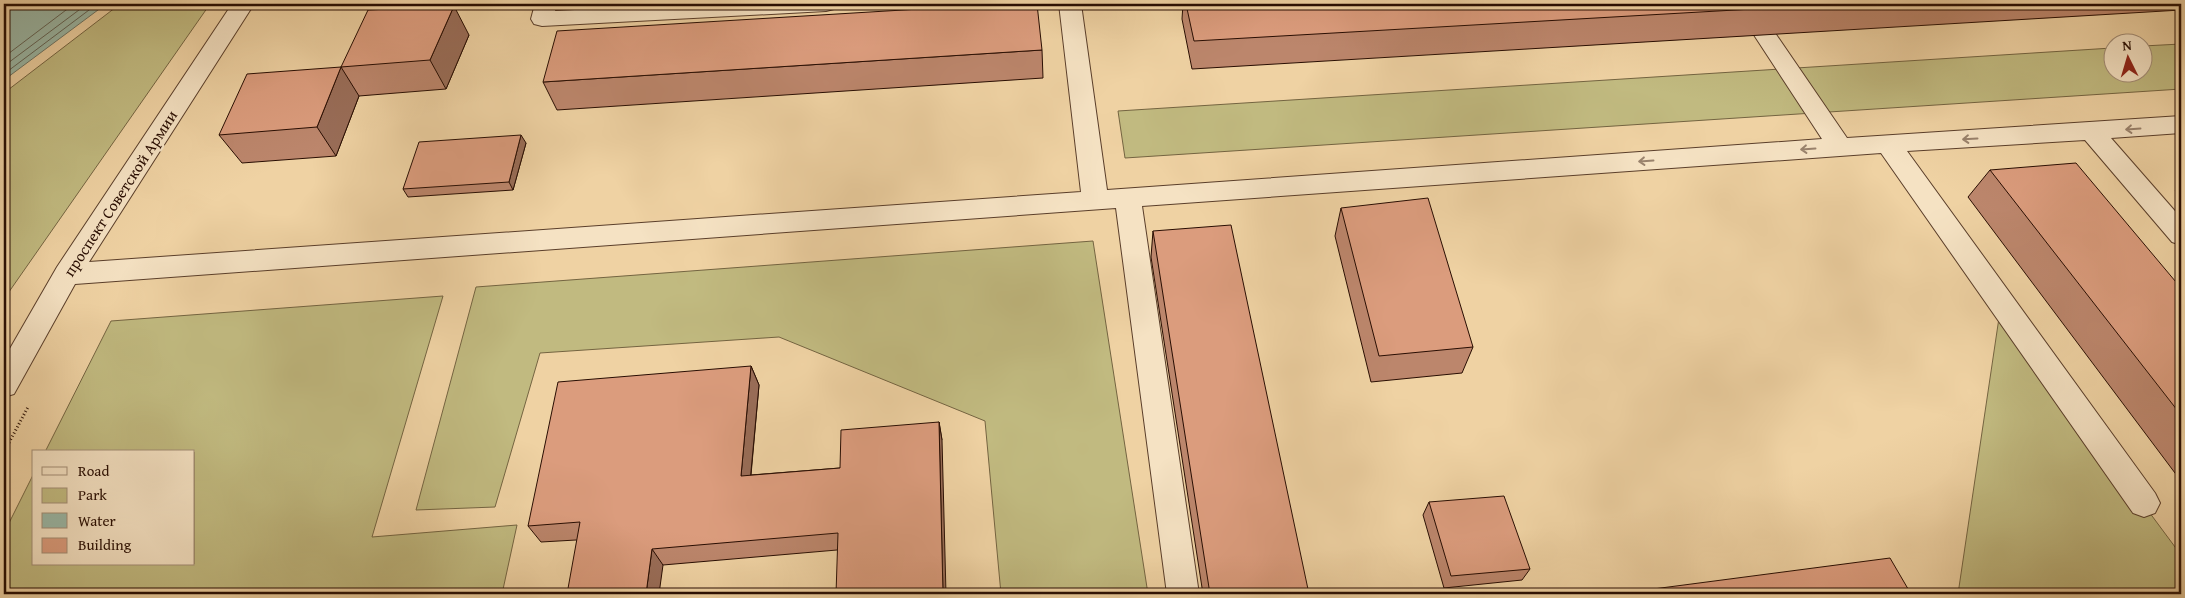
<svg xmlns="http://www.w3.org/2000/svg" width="2185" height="598" viewBox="0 0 2185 598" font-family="'Gentium Book Plus',serif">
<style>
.green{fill:#c1ba80;stroke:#746441}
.water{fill:#9ab8a7;stroke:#6c7465}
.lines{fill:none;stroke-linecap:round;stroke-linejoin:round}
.shore{stroke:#616254;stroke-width:1}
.minor-casing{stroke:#5a3e2a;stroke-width:2}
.path{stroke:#280d02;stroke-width:3;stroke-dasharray:1 2.5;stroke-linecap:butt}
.minor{fill:#f5e2c3;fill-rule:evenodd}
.wall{fill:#bc866c;stroke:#280d02}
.shaded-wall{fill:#996d58;stroke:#280d02}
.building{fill:#db9c7d;stroke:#280d02}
.oneway{stroke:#99826c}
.labels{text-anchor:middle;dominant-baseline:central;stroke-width:4.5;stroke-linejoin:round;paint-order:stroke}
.street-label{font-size:16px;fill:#280d02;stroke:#f5e2c3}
</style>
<rect width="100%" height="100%" fill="#efd2a3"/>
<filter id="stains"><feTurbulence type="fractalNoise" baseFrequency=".004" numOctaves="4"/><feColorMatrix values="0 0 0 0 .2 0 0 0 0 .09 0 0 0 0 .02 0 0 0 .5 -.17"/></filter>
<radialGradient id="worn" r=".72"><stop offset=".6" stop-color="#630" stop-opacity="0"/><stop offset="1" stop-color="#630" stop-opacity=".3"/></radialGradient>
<path class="green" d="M120,4H210L4,299V93Z
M2181,44V89L1125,158L1118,111L2112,48V72H2142L2143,46Z
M1093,241L1148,594H1001L985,421L779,337L540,353L495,507L416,510L476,287Z
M443,296L372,537L517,525L502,594H4V533L34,473V564H194V452H45L111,321Z
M2000,311L2181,555V594H1958Z"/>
<path class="water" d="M4,4H106L4,80Z"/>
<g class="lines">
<path class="shore" d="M4,57L74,4
M4,66L87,4
M4,74L97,4"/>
<g class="minor-casing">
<path id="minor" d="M232,4H254L89,262L1081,192L1059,4H1081L1107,190L1822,139L1754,35L1757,30L1765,28L1773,30L1847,138L2181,116V133L2111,138L2181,218V245L2172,242L2085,140L1907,151L2155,493L2160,503L2155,513L2144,517L2133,513L1881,153L1142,206L1199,594H1167L1116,208L75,284L14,394L4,397V359L57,267Z
M535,4H557L555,11L695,4H837L834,9L826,11L542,26L534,24L531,19Z"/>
</g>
<path class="path" d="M4,452L28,407"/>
<use href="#minor" class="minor"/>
</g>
<path class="wall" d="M1183,4H2181V10L1192,69L1182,19Z
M469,35L446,89L359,96L336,156L242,163L219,135L341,67Z
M1042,50L1043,78L557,110L543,82Z
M526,143L513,190L408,197L403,189Z
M1990,170L2181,288V481L1968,197Z
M2181,184V197L2175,190Z
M1341,208L1473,347L1462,373L1371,382L1335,236Z
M1153,231L1309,594H1203L1151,257Z
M751,366L759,385L751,475L840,468L939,422L942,440L837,550L663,565L576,540L541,542L528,526Z
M1429,502L1530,569L1522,580L1444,588L1423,515Z"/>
<path class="shaded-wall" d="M454,6L469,35L446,89L430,60Z
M341,67L359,96L336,156L317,127Z
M521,135L526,143L513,190L509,182Z
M751,366L759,385L749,493L741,476Z
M939,422L942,440L946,594H943Z
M652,549L663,565L659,594H646Z"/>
<path class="building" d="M1002,4H1037L1042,50L543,82L557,31Z
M1186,4H1840L1194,41Z
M454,6L430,60L341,67L368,10Z
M341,67L317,127L219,135L247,74Z
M521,135L509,182L403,189L419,142Z
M2076,163L2181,288V415L1990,170Z
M1428,198L1473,347L1379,356L1341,208Z
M1231,225L1309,594H1210L1153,231Z
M751,366L741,476L840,468L841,430L939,422L943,594H836L838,533L652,549L646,594H567L580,522L528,526L558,382Z
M1504,496L1530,569L1451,576L1429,502Z
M1890,558L1911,594H1639L1638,591Z"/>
<defs><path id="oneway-shaft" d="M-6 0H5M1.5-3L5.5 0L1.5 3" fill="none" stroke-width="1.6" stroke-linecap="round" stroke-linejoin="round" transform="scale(1.25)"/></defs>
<g class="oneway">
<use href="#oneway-shaft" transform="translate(2133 129) rotate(176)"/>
<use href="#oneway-shaft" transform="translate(1970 139) rotate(177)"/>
<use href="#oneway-shaft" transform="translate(1808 149) rotate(176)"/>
<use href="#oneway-shaft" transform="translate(1646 161) rotate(176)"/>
</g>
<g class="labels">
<g class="street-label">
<text transform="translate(120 193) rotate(-57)">проспект Советской Армии</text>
</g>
</g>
<rect width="2185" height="598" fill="none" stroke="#efd2a3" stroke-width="20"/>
<rect x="5" y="5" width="2175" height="588" fill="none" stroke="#280d02" stroke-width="2.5"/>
<rect x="10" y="10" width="2165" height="578" fill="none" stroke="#280d02"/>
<rect x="32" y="450" width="162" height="115" fill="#f5e2c3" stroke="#a38d76"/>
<rect x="42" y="467" width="25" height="8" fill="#f5e2c3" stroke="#a38d76"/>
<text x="78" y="476" font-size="15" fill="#280d02">Road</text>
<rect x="42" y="488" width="25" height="15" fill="#c1ba80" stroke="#a38d76"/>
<text x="78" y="500" font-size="15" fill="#280d02">Park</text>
<rect x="42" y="513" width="25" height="15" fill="#9ab8a7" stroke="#a38d76"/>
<text x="78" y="526" font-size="15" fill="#280d02">Water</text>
<rect x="42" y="538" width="25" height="15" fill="#db9c7d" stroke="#a38d76"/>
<text x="78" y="550" font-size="15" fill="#280d02">Building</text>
<g transform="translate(2128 58) rotate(355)"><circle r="24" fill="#f5e2c3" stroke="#a38d76"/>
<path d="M0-4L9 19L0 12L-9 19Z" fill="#8f2418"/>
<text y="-8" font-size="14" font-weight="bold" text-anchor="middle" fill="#280d02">N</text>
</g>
<rect width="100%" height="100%" filter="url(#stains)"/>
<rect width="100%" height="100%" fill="url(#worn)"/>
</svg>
